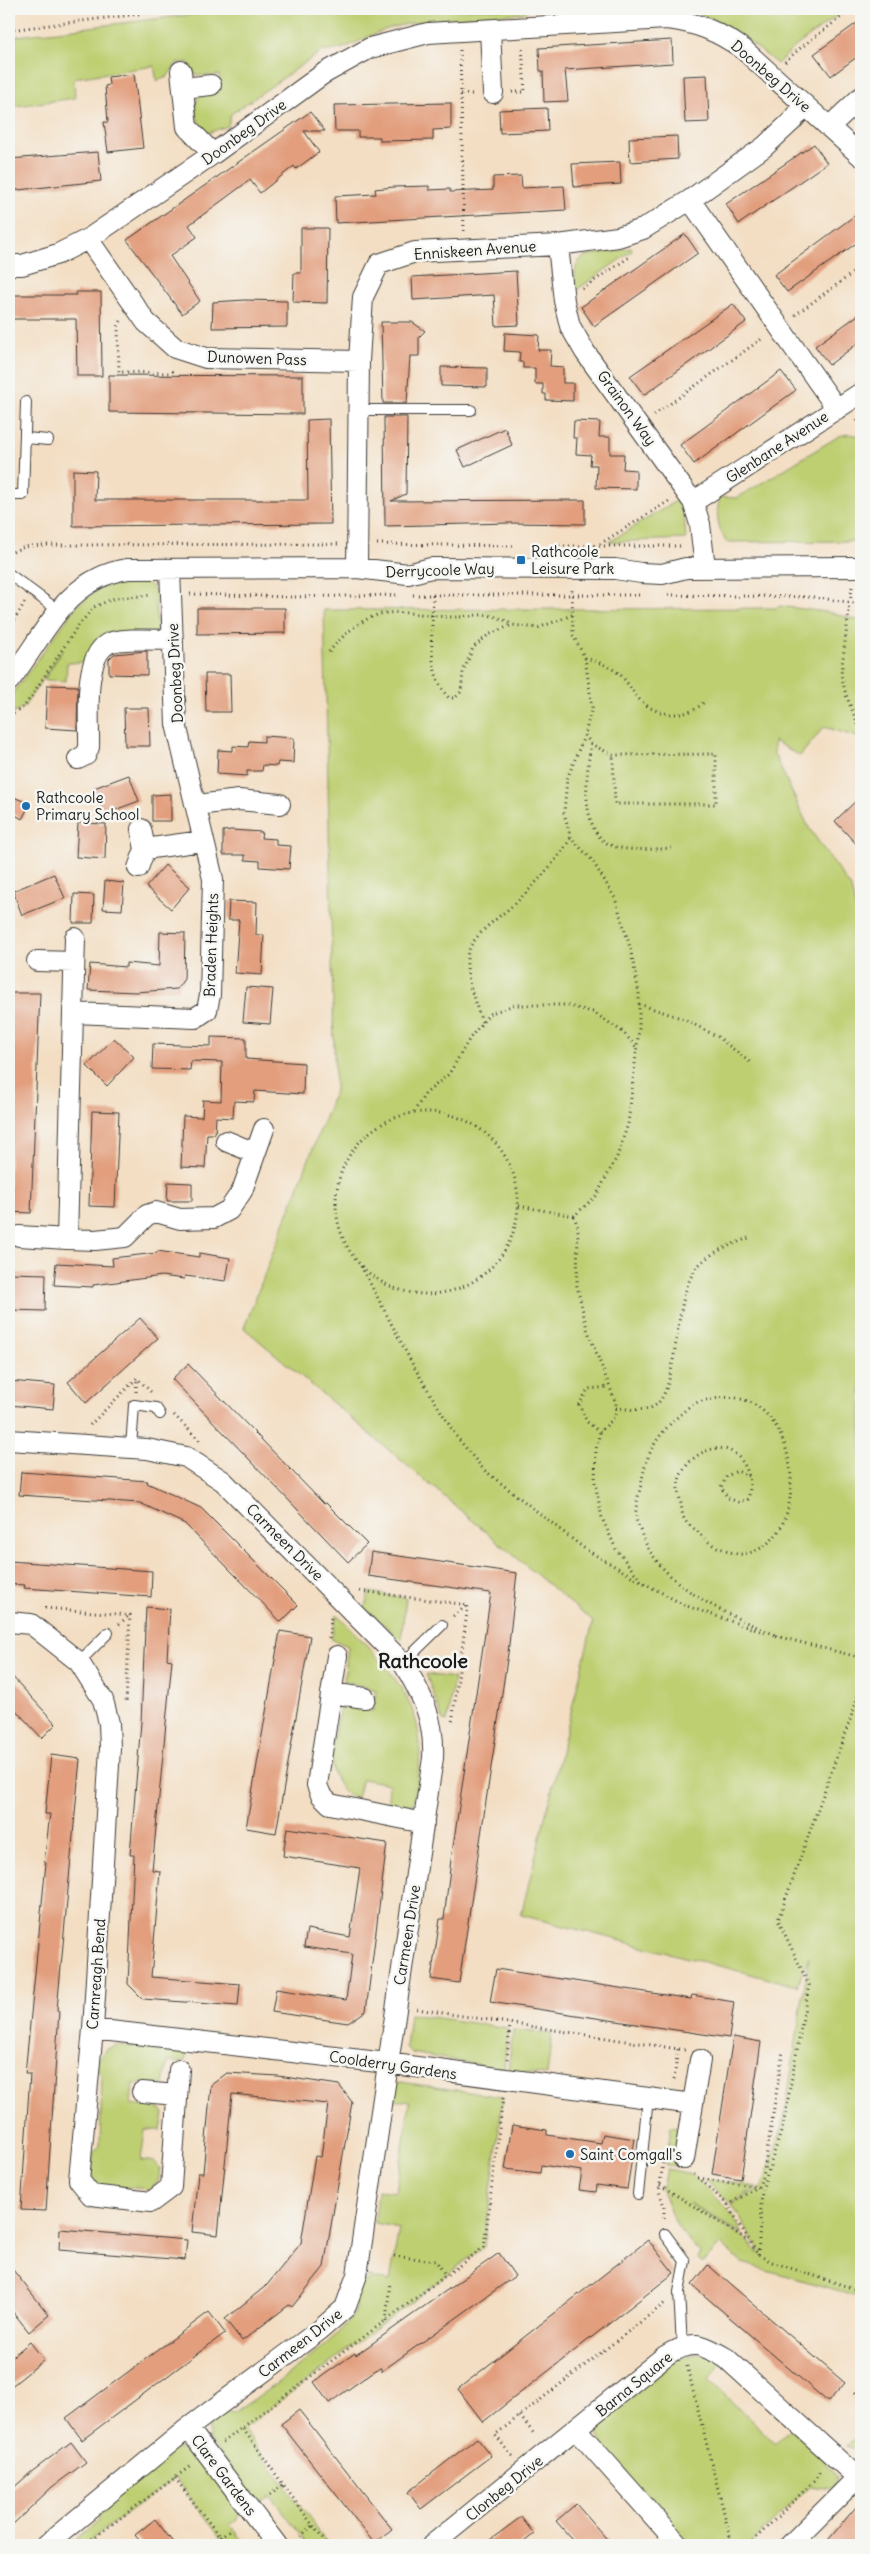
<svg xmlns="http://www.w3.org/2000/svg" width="870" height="2554" viewBox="0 0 870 2554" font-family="Delius,sans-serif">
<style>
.green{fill:#becf72;stroke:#6d7647}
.building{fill:#e29e7d}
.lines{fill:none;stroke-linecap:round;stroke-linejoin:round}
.service-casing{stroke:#3c3935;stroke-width:12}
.minor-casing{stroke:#3c3935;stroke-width:22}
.path{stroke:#3c3935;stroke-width:3;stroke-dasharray:1 4;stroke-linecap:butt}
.service{stroke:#fff;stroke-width:10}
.minor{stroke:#fff;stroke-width:20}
.poi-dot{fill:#1f6fb2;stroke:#f6f6f2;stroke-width:2}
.labels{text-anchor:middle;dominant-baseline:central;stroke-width:5;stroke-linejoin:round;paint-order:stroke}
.street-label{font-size:15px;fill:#1c1c1c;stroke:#f6f6f2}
.poi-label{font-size:15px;fill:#1c1c1c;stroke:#f6f6f2;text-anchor:start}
.district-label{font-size:20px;font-weight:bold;fill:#1c1c1c;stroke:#f6f6f2}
</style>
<rect width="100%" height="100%" fill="#f6f6f2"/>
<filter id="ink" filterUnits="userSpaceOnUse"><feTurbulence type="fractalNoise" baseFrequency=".02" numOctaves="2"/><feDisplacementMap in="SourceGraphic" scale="10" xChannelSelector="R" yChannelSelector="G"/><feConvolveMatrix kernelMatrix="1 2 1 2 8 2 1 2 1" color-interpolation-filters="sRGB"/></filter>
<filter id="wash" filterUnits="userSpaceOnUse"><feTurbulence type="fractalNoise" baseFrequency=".0096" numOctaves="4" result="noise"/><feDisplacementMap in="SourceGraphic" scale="20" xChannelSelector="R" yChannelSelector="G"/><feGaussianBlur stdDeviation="1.12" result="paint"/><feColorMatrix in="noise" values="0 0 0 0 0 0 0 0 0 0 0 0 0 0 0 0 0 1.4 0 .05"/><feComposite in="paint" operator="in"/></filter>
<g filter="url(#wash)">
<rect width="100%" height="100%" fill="#f3dec3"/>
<path class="green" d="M236,9H528L524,13C482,17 439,17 398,26C373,31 346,53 322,51L231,114L228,126L207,133C198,126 189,104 201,95C206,91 214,91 221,90L219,75C204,76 193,79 188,62L177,63L167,77L157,81L154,66L74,78L75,98L9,107V50L17,36Z
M685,9H846L796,46L777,64C745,38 726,21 685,9Z
M631,248L632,251L575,291C574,277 573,264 585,256Z
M848,434L861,436V541L727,542C718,531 714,509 721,497L737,498L839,436Z
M679,499L684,515L686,539L609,542Z
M129,581C140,581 149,581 155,591L157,632L87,662L67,663L66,681L44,680L63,649L24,707L9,716V698L77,606L98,589Z
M779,606L827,612L861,621V738L824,727L800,756L774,741V754L809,828L851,888L861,936V2297L742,2263L721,2244L703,2263L698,2259L700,2253L676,2226L660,2185L663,2187L667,2169L692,2174L732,2214L743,2234L689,2203L747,2239L758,2254V2249L732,2204L762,2187L783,2126L809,1957L797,1986L521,1915L593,1622L244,1328L335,1091L324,610L777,608Z
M369,1592L406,1598L401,1640L365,1608Z
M337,1614C375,1655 423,1695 420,1755C419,1771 416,1786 414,1801L411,1805L405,1807L391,1804L388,1800L389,1784L362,1779L357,1798L354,1799C319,1779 334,1738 340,1707L373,1711L376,1690L344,1681L348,1646L331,1639Z
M426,1674L454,1678L447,1722L443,1721Z
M410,2014L508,2028L504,2069L411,2053L406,2047Z
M513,2030L552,2034L547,2075L508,2070Z
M117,2045L187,2050L185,2062H168L164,2084H133L131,2104L161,2109L164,2114L161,2130H145L141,2160L155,2162L160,2168L158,2182L150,2189L103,2186L95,2183L92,2178L93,2153L100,2146L102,2075L98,2070L97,2062L106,2049Z
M401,2082L503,2097L484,2247L243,2429L329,2545H301L305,2541L270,2495L262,2501H255L209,2440V2424L224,2411L233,2413C262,2395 343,2338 356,2310L354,2297L360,2281L367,2282L368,2277L390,2281L399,2228L375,2223L378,2190L396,2192L410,2102L392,2100L394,2086Z
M671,2126L681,2127L676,2166L666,2165Z
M703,2179L757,2187L731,2203Z
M699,2353L726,2358L709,2380L776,2444L795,2422L837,2477L833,2489L810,2486L749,2545H690L602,2446L598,2431L614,2414L675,2360Z
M861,2428L859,2437L861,2452L847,2447Z
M173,2448L192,2450L240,2512L238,2519L230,2525L245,2545H226L175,2478L84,2545H70L98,2521L102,2506Z"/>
<g id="blocks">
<path class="building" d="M861,20V54L831,76L814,54Z
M672,40L673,63L565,70L568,101L544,102L543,71H540L539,48Z
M134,74L143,148L108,152L104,122H108L105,86L109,85L108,77Z
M707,75L709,122L685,123L683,76Z
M451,103V129L433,130V140L380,141V137H358V131H335L334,105Z
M547,108L548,131L500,133L499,110Z
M310,112L325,131H304L319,152L296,169L294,166L260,193L250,180L189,225L197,237L170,256L200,301L182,314L127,240Z
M677,136L678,159L630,162L629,138Z
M814,144L827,163L739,224L726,204Z
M98,152L101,181L9,191V159Z
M620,162L621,184L574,187L572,164Z
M521,176L522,188L564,186L566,210L336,223L335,196L376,194L375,189L394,187L429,186V190L450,189V192L493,190V177Z
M861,211V240L787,292L774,275Z
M301,228H328L327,303L293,302L294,273H301Z
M685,234L698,253L594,326L581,307Z
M516,271L519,325L496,326L494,295L413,300L412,277Z
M76,292H101L102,376H77L76,319H9V295H76Z
M245,300L287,301V327L212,328L213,302Z
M733,304L746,322L644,395L630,376Z
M861,313V341L829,365L815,346Z
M381,322H412L425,331L419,337V356H410L407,403H383Z
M505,333L539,335L538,350H551L550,366L563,367V383H573V401L546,400V394H543V384H535V368H523V362H519L520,352L504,351Z
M441,367L487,368V387L441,386Z
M781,371L796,390L694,464L680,445Z
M109,375L303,376V414L109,412Z
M384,417H407L406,494L391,501L585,500V524L510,523L385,526Z
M329,419L331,524L73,526V470L96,471L95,500H308L307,420Z
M574,421L600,422L599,437H610V454H624L623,469L636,470V489L596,488L597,465H590L591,455L576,454L577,438H573Z
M505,428L512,445L465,467L457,450Z
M197,608H285V633L197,634Z
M147,651V675L109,674V659L114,654Z
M205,674H230L231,712H206Z
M47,685L78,686L77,730L45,728Z
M124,708H149L150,746H125Z
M264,736L294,738L293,763L278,762L277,766L263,765L262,771H247V776L217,774L218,750L233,751V746L248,747L249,741L264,742Z
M129,775L139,801L104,814L94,788Z
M171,794V821H152V795Z
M9,795L30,804L22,819L9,811Z
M861,796V849L835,821Z
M78,823L106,824L105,859L76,857Z
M231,830L262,832L261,838L276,839V845L291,846L289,869L260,867V861L245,860V855H223V831Z
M165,865L190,887L171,909L146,887Z
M54,874L65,898L22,915L13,891Z
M105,881L124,883L122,910L103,909Z
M74,894L94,895L93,923H73Z
M229,901L257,902L256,935H264L262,975L235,973L239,920H228Z
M160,932L185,933L184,979L177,989L136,992L88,990L90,964L126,967V963L159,966Z
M246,987L273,989L270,1024L243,1022Z
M9,993H40L31,1213L9,1212L11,1032H9Z
M211,1037L246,1038V1059L304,1063L303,1094L255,1091L254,1102L234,1101L233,1118L216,1117L215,1134H207L205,1168L181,1167L183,1116L202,1117L203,1100L221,1101L222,1062L191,1061L190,1070L152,1069L153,1044L211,1046Z
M114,1038L134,1057L107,1086L87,1066Z
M92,1111L119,1112L115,1207L89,1206Z
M168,1182L192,1183V1201H167Z
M157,1251L199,1257V1253L230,1258L226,1281L185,1276L184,1279L162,1276L93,1285V1287L54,1285L56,1263L113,1266L112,1258L157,1253Z
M10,1273L46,1274L45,1311L10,1310Z
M140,1318L158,1338L86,1403L68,1382Z
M188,1364L324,1504L326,1503L367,1544L348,1562L172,1379Z
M9,1381L55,1385L53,1409L9,1405Z
M21,1472L148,1481L147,1483L201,1508L298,1605L281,1622L185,1524L140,1503L19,1495Z
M371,1552L517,1573L508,1653L459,1983L431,1979L440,1919H444L451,1860L491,1593L368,1576Z
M9,1561L152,1571L151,1597L24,1588L25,1585L9,1584Z
M146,1607L170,1609L167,1659L172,1660L152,1870L160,1871L151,1977L240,1984L238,2006L143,1999L128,1984L134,1855H130L141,1722Z
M280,1631L310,1636L276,1833L246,1828Z
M9,1673L56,1724L42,1738L9,1703Z
M51,1755L80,1759L57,2010L59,2011L46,2211L21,2210L30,2074H25L46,1863H44L50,1814H45Z
M287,1828L387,1843L366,2011L348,2023L272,2012L276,1989L346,2000L352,1954L304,1947L307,1929L350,1937L360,1868L283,1856Z
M496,1969L691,1999L692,1995L734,2002L729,2038L490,2002Z
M733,2037L761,2042L741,2179L712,2174Z
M227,2073L278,2076L339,2085L352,2102L324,2267L292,2307L289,2305L242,2341L225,2319L267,2285L301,2243L315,2156L321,2157L328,2104L232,2094L218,2235L192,2232L198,2173H203L211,2085Z
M512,2125L547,2130V2135L601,2143L603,2134L635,2139L627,2189L597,2185L596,2192L579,2190L582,2171L541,2165L540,2173L505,2169Z
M60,2229L187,2240L185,2260L59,2250Z
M648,2240L674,2273L483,2422L458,2389Z
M499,2253L515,2276L382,2371L380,2367L329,2403L314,2382L355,2353L356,2355Z
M9,2265L49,2315L29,2332L9,2307Z
M708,2265L845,2383L828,2402L692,2285Z
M209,2312L225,2333L82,2440L66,2418Z
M30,2342L44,2360L9,2388V2359Z
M299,2410L392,2529L374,2543L281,2424Z
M477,2438L491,2456L421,2509L408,2492Z
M71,2442L86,2462L52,2487L9,2528V2492L30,2473Z
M861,2501V2545H824Z
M576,2504L612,2545H577L556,2521Z
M521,2517L534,2534L520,2545H483Z
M155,2519L175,2545H143L135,2535Z"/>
</g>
</g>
<g filter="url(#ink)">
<use href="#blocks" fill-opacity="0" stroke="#3c3935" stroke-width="1"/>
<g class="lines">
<g class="service-casing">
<path id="service" d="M359,410H471
M26,438L48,440
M9,495H23L26,402
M9,574L59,611
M131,1448L134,1405L156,1408L160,1414
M79,1662L108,1633
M403,1663L442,1625
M638,2194L648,2098
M665,2234L685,2261L679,2292L682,2346"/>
</g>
<g class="minor-casing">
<path id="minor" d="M490,30L493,93
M181,71L187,127L213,154
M183,88L211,85
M829,127L861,97
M690,200L837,409
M88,239L146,322L175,348L206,358L359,361
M558,245L564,301L570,326L585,352L693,502L700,524L705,568
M9,265H22L58,254L88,239L213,154L323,74L370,48L428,33L666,19C696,22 719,32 743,49L861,156
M693,502L861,393
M357,568L359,361L363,297L379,264L415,252L558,245L618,237L643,229L690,200L764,147L792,121L805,105
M9,681C44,637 65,578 128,569L357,568L408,574L431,568L615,569L641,573L662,574L686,568L861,567
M78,759L86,755L89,747C90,720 82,660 107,644C118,637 159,640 172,640
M197,805L239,800L280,804
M145,849L202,841
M138,868L145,849L141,829
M37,961L74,962
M74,1013L195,1018L207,1010L210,995L213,879L176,724L170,569
M226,1141L255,1153
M19,1236L67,1239L75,938
M67,1239L95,1240L125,1237L147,1215L156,1212L180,1219L214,1218L229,1210L242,1191L264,1129
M9,1440L147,1449L186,1457L223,1481L403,1663C422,1695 435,1719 433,1758L357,2275L345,2308L321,2329L188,2428L46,2545
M9,1622L31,1624L79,1662L103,1700L109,1723L110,1748L93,2029L79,2180L91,2195L151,2202L171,2187L179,2070
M337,1656L317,1785L321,1795L330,1804L424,1823
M331,1693L365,1698
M93,2029L387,2063L693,2104
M142,2092L177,2095
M684,2159L700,2060
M188,2428L277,2545
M577,2430L679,2545
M432,2545L665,2356C692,2339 700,2343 726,2358L858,2478
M790,2545L861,2474"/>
</g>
<path class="path" d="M9,30L179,9
M460,50L464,231
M785,62L799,49L852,9
M512,92H525L522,46
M461,94H473
M582,289L631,256
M795,315L861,267
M121,321L118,327L119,372L169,373L175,370
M654,415L763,338
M857,420L861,428
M377,544L513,546
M600,544L669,501
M559,546H683
M9,555C20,544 44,545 59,545L338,544
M852,587L841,674L846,695L861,732
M190,594L291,597L399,595
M413,595H641
M433,595C433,627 425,673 449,698H455L461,692L463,672L473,648L488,635L512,625L538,628L572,615
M668,595L813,597L861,604
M9,629L25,602
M329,652C343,635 357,622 377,615C399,608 435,618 457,617C467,617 478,614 488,615C498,617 504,619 512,625
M585,658C596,661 607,665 617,672C626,679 631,690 639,699C656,717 687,720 704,702
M9,716L24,707L78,626L94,607L115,598L151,595
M585,735L591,744L613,755L716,754V804H615L613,755
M591,744C586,775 577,842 621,848C638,851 656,849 672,848
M639,1004L684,1019L718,1037L752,1064
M482,1022C475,1001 466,981 467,959C468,935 504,915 519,900C538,881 557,860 571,838
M414,1112L425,1094L449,1074L470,1038L489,1014L514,1005H565L593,1012L623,1032L637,1048
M336 1203a91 91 0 1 1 182 0a91 91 0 1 1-182 0Z
M519,1206L574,1216L596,1196L617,1157L628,1124L639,1029V993L630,947L615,898L592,860L571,838L564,813L567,779L585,734L592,707L585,658L573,635L572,589
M574,1216L578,1227L577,1286L587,1329L616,1403L615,1417L600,1432L596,1449L595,1483L602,1518L616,1549L642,1582L684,1605L768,1634
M361,1266L414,1367L456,1436L484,1470L585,1549L640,1581
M136,1392L137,1378
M616,1408C627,1409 639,1411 650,1408C682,1399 670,1295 699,1265C711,1252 732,1244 749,1238
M174,1415L200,1441
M90,1425L137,1378L152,1393
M600,1432L587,1422L579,1405L588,1389L609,1387
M749,1476L737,1471L727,1476L721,1487L728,1498L738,1502L748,1499C752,1486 750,1471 741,1460C720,1432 678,1460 678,1488C678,1493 680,1499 681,1504C682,1509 682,1516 685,1520C687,1524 693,1528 697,1531C705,1539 711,1546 723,1549C729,1551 736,1555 742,1554C818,1546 802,1386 719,1398C708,1400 698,1400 689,1407C663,1429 648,1445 642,1480C640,1491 635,1504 636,1516C636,1522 640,1529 642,1535C663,1589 729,1615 778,1636
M360,1591L468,1605L452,1723
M45,1608L130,1615L126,1703
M453,1616L468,1605
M119,1624L130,1615
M776,1636L858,1657L861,1667
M329,1639L331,1618
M417,2009L685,2050
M507,2059L510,2024
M674,2080L678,2048
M663,2163L659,2191L664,2206V2221
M694,2174L728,2205L758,2255L772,2262L861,2291
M698,2178L758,2187
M660,2185L746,2239
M728,2205L758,2187L763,2177L783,2051
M758,2255L762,2190L783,2126L809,1985L778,1920L856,1703L861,1673
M394,2256L436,2261L446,2276
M386,2321L390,2282
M687,2366L732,2545
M855,2392L861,2398
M520,2416L535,2435
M243,2429L327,2545
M223,2442L484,2247L503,2098
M512,2456L495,2435L665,2303
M175,2478L226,2545
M270,2495L283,2485
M300,2536L313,2526
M220,2537L232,2528
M84,2545L192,2465
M749,2545L814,2481L821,2470"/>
<use href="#service" class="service"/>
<use href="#minor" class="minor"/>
</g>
</g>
<g class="poi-dot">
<rect x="516" y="555" width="10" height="10" rx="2.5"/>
<circle cx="26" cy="806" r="5"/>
<circle cx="570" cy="2154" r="5"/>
</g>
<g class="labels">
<g class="street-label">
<text transform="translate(771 76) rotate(41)">Doonbeg Drive</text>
<text transform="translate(244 132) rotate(-36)">Doonbeg Drive</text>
<text transform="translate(475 250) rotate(-4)">Enniskeen Avenue</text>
<text transform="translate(257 358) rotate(2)">Dunowen Pass</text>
<text transform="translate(627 408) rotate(54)">Grainon Way</text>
<text transform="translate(777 447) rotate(-33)">Glenbane Avenue</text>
<text transform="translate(440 570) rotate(-2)">Derrycoole Way</text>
<text transform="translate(175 673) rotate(-93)">Doonbeg Drive</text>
<text transform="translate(211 945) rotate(-88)">Braden Heights</text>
<text transform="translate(285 1542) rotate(45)">Carmeen Drive</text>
<text transform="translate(407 1935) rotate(-81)">Carmeen Drive</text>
<text transform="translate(96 1974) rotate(-86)">Carnreagh Bend</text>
<text transform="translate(393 2065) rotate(8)">Coolderry Gardens</text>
<text transform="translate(300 2343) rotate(-38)">Carmeen Drive</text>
<text transform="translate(634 2384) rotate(-39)">Barna Square</text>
<text transform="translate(224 2475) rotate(53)">Clare Gardens</text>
<text transform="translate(504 2488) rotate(-39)">Clonbeg Drive</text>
</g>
<g class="poi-label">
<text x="531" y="551">Rathcoole<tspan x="531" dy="17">Leisure Park</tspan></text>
<text x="36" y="797">Rathcoole<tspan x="36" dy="17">Primary School</tspan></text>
<text x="580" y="2154">Saint Comgall's</text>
</g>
<g class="district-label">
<text x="423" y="1660">Rathcoole</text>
</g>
</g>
<rect width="870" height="2554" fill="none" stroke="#f6f6f2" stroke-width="30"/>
</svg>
